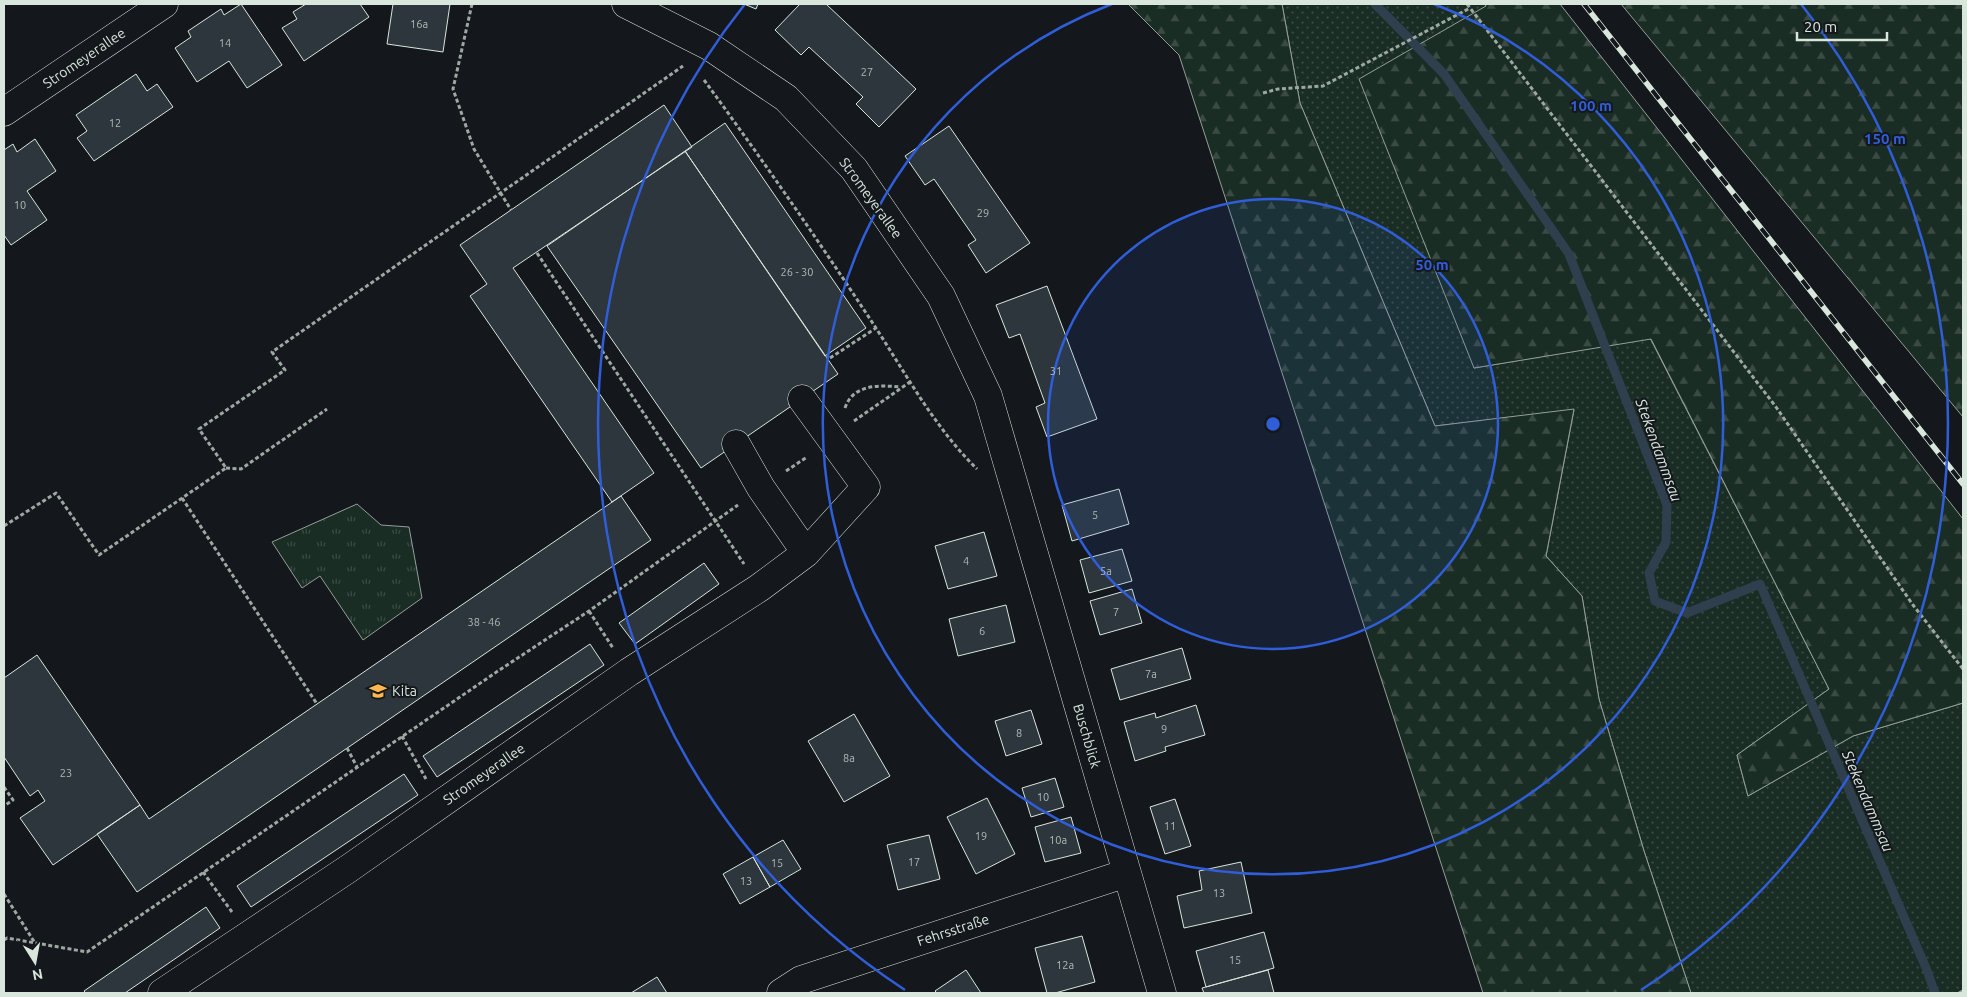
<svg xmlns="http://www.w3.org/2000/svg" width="1967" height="997" viewBox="0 0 1967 997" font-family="Ubuntu,sans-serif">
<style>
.grass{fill:url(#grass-dots);stroke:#939e99}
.forest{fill:url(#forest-firs);stroke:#939e99}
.park{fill:url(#park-tufts);stroke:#939e99}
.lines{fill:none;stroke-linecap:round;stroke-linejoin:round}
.stream{stroke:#2f3f4d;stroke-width:9}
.building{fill:#2c363c;stroke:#d8e6dc}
.minor-casing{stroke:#d8e6dc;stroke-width:29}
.path{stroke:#9da8a2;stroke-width:3;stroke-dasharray:4 2.5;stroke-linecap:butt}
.minor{stroke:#14181c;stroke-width:28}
.rail-casing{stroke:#d8e6dc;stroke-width:5.5}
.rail{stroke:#14181c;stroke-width:4;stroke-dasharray:11;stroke-linecap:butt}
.ring{fill:none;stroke:#305dd8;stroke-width:2.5}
.labels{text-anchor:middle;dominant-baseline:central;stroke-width:4;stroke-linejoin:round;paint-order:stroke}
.number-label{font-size:11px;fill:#adbab4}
.street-label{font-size:14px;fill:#d8e6dc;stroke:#14181c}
.poi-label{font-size:14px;fill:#d8e6dc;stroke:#14181c;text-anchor:start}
.water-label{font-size:15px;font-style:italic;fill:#d8e6dc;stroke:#14181c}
.centre{fill:#305dd8;stroke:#14181c;stroke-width:2.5}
.ring-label{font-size:15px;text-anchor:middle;font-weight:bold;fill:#305dd8;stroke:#14181c;stroke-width:4;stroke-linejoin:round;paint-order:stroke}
</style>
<defs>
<pattern id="grass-dots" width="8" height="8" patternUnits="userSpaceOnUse" patternTransform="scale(1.25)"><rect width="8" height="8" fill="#1a2d24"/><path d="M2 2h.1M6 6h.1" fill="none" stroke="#3b4b43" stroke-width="1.8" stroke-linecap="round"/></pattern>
<pattern id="forest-firs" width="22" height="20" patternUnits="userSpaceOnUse" patternTransform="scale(1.25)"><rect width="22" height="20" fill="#1a2d24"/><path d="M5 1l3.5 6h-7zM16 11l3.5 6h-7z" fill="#3b4b43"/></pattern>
<pattern id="park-tufts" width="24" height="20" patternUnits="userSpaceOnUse" patternTransform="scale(1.25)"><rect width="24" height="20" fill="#1a2d24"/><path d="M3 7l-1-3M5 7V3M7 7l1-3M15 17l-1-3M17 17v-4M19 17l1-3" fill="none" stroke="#3b4b43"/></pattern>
</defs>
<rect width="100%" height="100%" fill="#14181c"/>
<path class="grass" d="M1282,4H1485L1486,6L1474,368L1650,338L1829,689L1737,755L1748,796L1853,736L1963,703V993H1691L1644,851L1599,699L1582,596L1546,556L1574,410L1435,426L1300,103Z"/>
<path class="forest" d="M1128,4H1282L1300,103L1435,426L1574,409L1546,556L1582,596L1599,699L1644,851L1691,993H1483L1179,55Z
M1485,4H1560L1963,519V703L1853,736L1748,796L1737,755L1829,689L1651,339L1474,368L1359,79L1486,6Z
M1621,4H1963V417Z"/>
<path class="park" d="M357,504L381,525L409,527L422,598L363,640L320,576L302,588L272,542Z"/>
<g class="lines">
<path class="stream" d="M1375,4L1444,74L1569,254L1667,505L1666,542L1649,573L1655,601L1687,613L1760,584L1926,968L1935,993"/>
</g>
<path class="building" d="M241,4L282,65L247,88L229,61L197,82L175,48L191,37L188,31L221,9L224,15Z
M306,4H360L369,17L304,61L282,28L297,19L293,12Z
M393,4H450L443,52L387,44Z
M744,4H758L756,9Z
M800,4H826L916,89L879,127L856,104L863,97L809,47L801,55L775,30Z
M136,74L147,91L157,84L173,107L94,161L77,138L87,131L76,115Z
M664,105L692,147L513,268L654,473L612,502L470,296L487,284L460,245Z
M725,123L866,328L825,356L685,151Z
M949,126L1030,243L986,273L968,245L976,240L934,179L925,185L905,156Z
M35,139L56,171L27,191L47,220L11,245L4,235V150L13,144L17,152Z
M685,151L838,374L701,468L547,246Z
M1047,286L1097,419L1047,437L1036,407L1045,403L1020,334L1009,338L996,305Z
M1119,489L1129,524L1072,541L1062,505Z
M621,496L651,540L137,892L97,834L140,805L149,819Z
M984,532L997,576L948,589L935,546Z
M1122,549L1132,581L1089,593L1080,560Z
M704,563L719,584L635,644L619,623Z
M1132,589L1142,623L1100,635L1090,601Z
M1006,605L1015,642L958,656L949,619Z
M590,644L604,665L437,777L423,756Z
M1182,648L1191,679L1120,700L1111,669Z
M37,655L140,805L53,865L20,818L45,801L38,790L30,796L4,757V678Z
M1196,705L1205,735L1165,747L1166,751L1135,761L1124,722L1155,713L1156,718Z
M1031,710L1042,744L1006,756L995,721Z
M854,714L890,776L844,802L808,741Z
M404,774L418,795L251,907L237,886Z
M1055,778L1064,807L1031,817L1022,788Z
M987,798L1015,854L976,874L947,817Z
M1175,799L1191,846L1165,854L1150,807Z
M1071,817L1081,853L1045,862L1035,827Z
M929,835L940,879L898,890L887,845Z
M783,840L801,869L770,887L753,857Z
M753,857L770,887L740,904L723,874Z
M1241,862L1252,913L1184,928L1177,896L1202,890L1199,871Z
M206,907L220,928L125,993H86L84,991Z
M1264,932L1274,968L1206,987L1196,951Z
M1082,936L1095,982L1055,993H1047L1035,948Z
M966,970L981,993H937L935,991Z
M1268,970L1274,993H1204L1202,988Z
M657,977L667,993H631Z"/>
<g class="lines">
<g class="minor-casing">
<path id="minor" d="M626,4L709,46L786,98L854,169L941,296L988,396L1162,993
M4,112L164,4
M736,444L761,488L806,553
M162,993L348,869L629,672L759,588L806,553L866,487L802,399
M781,993L801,980L1127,873"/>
</g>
<path class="path" d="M472,4L453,89L474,149L511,210
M1467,4L1776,407L1913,605L1963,669
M704,80C762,159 818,240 872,322C905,372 934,427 977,469
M1263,93L1278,89L1323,86L1470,8
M537,253L744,564
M830,358L876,328
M845,408C853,384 879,385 900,387
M854,421L910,382
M226,468L241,469L327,409
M786,471L807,457
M182,498L317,704
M4,526L56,493L99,555L226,468L199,429L285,370L272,352L683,66
M589,611L613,648
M402,736L426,779
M347,748L357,767
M4,787L13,800L4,806
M203,872L232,912
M4,894L35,943
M4,940L7,938L87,952L498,671L589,611L738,505
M1959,993L1963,991"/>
<use href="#minor" class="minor"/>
<g class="rail-casing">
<path id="rail" d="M1584,4L1963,484"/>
</g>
<use href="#rail" class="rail"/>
</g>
<circle cx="1273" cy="424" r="225" fill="#305dd8" fill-opacity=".12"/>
<g class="ring">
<circle cx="1273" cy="424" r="225"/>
<path d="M1434 4A450 450 0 1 1 1112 4"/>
<path d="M905 990A675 675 0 0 1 745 4M1801 4A675 675 0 0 1 1641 990"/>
</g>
<defs>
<g id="school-bare" transform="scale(1.35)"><path d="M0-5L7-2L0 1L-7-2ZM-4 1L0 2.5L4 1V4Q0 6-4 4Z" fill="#ffb74d" stroke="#14181c" stroke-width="2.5" paint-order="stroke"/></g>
</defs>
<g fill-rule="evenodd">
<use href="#school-bare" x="378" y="691"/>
</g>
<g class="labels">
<g class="number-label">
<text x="419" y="24">16a</text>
<text x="225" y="43">14</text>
<text x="867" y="72">27</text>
<text x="115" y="123">12</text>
<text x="20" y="205">10</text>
<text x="983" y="213">29</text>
<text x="797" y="272">26 - 30</text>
<text x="1056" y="371">31</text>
<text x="1095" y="515">5</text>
<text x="966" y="561">4</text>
<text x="1106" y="571">5a</text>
<text x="1116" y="612">7</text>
<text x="484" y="622">38 - 46</text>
<text x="982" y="631">6</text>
<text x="1151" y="674">7a</text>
<text x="1164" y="729">9</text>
<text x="1019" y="733">8</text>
<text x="849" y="758">8a</text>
<text x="66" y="773">23</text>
<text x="1043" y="797">10</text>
<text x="1170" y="826">11</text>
<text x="981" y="836">19</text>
<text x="1058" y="840">10a</text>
<text x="914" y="862">17</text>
<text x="777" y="863">15</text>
<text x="746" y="881">13</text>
<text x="1219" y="893">13</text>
<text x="1235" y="960">15</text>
<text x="1065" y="965">12a</text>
</g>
<g class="street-label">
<text transform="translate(84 58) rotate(-34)">Stromeyerallee</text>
<text transform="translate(871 198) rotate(54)">Stromeyerallee</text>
<text transform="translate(1087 736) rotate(74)">Buschblick</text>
<text transform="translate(484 774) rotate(-35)">Stromeyerallee</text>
<text transform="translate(953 930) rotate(-18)">Fehrsstraße</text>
</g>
<g class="poi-label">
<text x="392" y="691">Kita</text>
</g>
<g class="water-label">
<text transform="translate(1659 450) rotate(70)">Stekendammsau</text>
<text transform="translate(1868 801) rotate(67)">Stekendammsau</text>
</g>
</g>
<circle cx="1273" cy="424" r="8" class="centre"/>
<g class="ring-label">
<text x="1591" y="111">100 m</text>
<text x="1885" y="144">150 m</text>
<text x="1432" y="270">50 m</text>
</g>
<rect width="1967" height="997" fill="none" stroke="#d8e6dc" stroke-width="10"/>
<g transform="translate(35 962) rotate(169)" stroke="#14181c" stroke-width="4" paint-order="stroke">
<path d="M0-4L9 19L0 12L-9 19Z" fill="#d8e6dc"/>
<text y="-8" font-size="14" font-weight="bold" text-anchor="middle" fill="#d8e6dc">N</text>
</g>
<path d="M1797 32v8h90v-8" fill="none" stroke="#d8e6dc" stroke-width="2.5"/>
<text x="1804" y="32" font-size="15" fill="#d8e6dc" stroke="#14181c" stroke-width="4" paint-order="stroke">20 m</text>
</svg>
